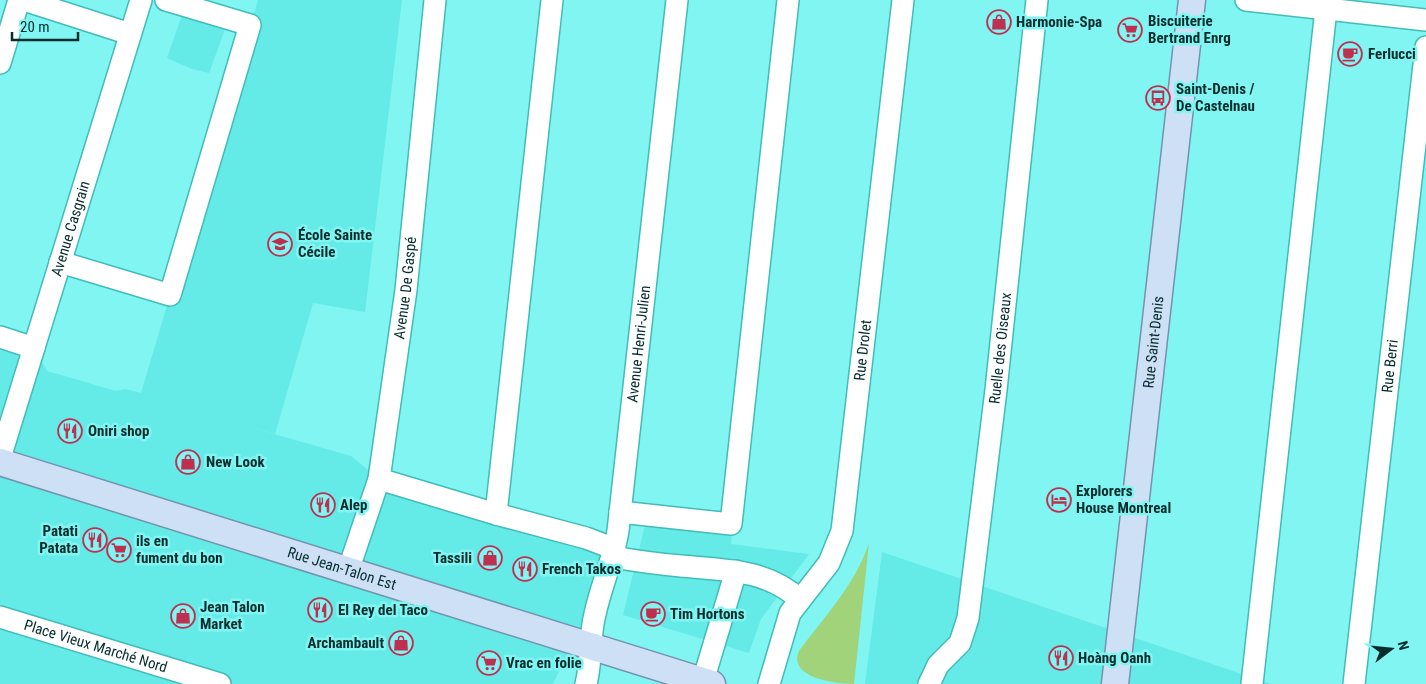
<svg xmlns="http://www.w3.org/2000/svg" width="1426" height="684" viewBox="0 0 1426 684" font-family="'Roboto Condensed',sans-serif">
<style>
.built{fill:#64eae7}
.green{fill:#a0d37a}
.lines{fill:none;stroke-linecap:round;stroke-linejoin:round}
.minor-casing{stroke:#41bcba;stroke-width:24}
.major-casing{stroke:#7394ac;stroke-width:29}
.minor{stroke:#fff;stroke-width:21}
.major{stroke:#cee0f6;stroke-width:26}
.labels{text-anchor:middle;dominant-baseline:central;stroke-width:5;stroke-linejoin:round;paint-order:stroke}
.poi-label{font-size:15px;font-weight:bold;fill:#052d2d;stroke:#80f5f2;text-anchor:start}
.street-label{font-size:15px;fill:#052d2d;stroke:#80f5f2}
</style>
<rect width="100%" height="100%" fill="#80f5f2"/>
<path class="built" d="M258,0H402L365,312L313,303L275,434L250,427L351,456L379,479L613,557L553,684H0V339L34,348L47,371L116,391L125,389L141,393Z
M183,12L227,24L209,73L192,69L167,58Z
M645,525L732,533L731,544L809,554L761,619L749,653L623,615Z
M882,552L1271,684H865Z"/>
<path class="green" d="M869,543L854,684C837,684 787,678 799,651C825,616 855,585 869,543Z"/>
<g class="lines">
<g class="minor-casing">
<g id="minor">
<path d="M24,0L130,34"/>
<path d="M1246,0L1426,20"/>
<path d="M0,63L19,0"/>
<path d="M60,262L170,295L250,25L166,0"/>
<path d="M0,337L34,348"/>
<path id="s1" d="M0,458L141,0"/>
<path d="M379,479L496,514L586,538L615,549"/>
<path d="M620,512L731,524L788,0"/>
<path d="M496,514L552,0"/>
<path d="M613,557C636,561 658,564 681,566C724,570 767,569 800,600"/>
<path id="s2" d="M348,571L379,479L406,290L435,0"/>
<path id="s3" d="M0,617L220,684"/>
<path d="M703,681L736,571"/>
<path id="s4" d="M586,684C592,661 589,637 595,614C601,586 613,560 618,531L677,0"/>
<path id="s5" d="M769,684L790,613L829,563L842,531L903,0"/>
<path id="s6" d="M929,684L938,665L960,643L968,618L996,390L1037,0"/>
<path d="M1252,684L1327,0"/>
<path id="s7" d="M1354,684L1426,47"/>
</g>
</g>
<g class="major-casing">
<g id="major">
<path id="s8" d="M0,462L712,684"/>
<path id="s9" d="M1115,684L1192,0"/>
</g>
</g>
<use href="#minor" class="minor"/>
<use href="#major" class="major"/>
</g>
<defs>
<g id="shop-ring" transform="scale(1.25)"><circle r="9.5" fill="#80f5f2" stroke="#bf2f50" stroke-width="1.5"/><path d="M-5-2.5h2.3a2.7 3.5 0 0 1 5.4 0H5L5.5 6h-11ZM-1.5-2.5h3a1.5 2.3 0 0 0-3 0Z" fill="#bf2f50"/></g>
<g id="supermarket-ring" transform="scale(1.25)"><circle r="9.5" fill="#80f5f2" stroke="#bf2f50" stroke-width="1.5"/><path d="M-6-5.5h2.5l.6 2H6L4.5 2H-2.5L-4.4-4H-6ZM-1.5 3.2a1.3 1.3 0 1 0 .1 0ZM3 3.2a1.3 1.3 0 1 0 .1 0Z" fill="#bf2f50"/></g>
<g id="cafe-ring" transform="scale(1.25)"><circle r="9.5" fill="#80f5f2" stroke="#bf2f50" stroke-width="1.5"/><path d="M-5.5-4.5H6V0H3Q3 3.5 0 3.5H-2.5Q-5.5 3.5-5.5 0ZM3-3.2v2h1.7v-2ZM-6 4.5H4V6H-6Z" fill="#bf2f50"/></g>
<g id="bus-ring" transform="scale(1.25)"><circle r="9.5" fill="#80f5f2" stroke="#bf2f50" stroke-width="1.5"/><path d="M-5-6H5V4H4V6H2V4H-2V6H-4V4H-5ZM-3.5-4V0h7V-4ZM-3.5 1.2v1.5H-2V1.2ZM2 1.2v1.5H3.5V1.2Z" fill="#bf2f50"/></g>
<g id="school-ring" transform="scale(1.25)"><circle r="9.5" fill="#80f5f2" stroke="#bf2f50" stroke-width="1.5"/><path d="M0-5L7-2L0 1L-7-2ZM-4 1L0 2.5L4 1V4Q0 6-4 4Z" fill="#bf2f50"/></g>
<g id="restaurant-ring" transform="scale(1.25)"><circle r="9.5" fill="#80f5f2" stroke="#bf2f50" stroke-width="1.5"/><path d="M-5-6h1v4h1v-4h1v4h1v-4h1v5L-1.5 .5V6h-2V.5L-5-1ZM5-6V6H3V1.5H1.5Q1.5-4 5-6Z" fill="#bf2f50"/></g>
<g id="hotel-ring" transform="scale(1.25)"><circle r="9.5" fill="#80f5f2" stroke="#bf2f50" stroke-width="1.5"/><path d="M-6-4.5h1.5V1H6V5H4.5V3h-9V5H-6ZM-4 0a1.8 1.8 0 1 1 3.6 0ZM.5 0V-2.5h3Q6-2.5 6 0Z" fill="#bf2f50"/></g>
</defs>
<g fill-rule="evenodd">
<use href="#shop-ring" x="999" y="22"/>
<use href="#supermarket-ring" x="1130" y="30"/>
<use href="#cafe-ring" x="1350" y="54"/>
<use href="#bus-ring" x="1158" y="98"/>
<use href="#school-ring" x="280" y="244"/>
<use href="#restaurant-ring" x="70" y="431"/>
<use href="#shop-ring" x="188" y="462"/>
<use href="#hotel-ring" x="1059" y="500"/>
<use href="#restaurant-ring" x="323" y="505"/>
<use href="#restaurant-ring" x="95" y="540"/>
<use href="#supermarket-ring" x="119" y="550"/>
<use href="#shop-ring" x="490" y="558"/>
<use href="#restaurant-ring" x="525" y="569"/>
<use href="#restaurant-ring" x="320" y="610"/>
<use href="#cafe-ring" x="653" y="614"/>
<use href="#shop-ring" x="183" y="616"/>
<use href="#shop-ring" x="401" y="643"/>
<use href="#restaurant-ring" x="1061" y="658"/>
<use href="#supermarket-ring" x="489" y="663"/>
</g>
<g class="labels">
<g class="poi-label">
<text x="1148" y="21">Biscuiterie<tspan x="1148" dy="17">Bertrand Enrg</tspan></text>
<text x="1016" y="22">Harmonie-Spa</text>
<text x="1368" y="54">Ferlucci</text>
<text x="1176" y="89">Saint-Denis /<tspan x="1176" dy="17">De Castelnau</tspan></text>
<text x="298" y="235">École Sainte<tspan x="298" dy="17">Cécile</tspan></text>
<text x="88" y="431">Oniri shop</text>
<text x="206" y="462">New Look</text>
<text x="1076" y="491">Explorers<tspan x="1076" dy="17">House Montreal</tspan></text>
<text x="340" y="505">Alep</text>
<text x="78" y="531" text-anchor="end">Patati<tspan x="78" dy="17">Patata</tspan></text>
<text x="136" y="541">ils en<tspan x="136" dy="17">fument du bon</tspan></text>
<text x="472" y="558" text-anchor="end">Tassili</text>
<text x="542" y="569">French Takos</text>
<text x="200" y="607">Jean Talon<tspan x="200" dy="17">Market</tspan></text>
<text x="338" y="610">El Rey del Taco</text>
<text x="670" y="614">Tim Hortons</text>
<text x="384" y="643" text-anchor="end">Archambault</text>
<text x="1078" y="658">Hoàng Oanh</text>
<text x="506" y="663">Vrac en folie</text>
</g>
<g class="street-label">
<text stroke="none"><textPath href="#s1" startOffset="240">Avenue Casgrain</textPath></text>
<text stroke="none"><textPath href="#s2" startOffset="290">Avenue De Gaspé</textPath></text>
<text stroke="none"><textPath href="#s9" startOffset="344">Rue Saint-Denis</textPath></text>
<text stroke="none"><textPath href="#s4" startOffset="345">Avenue Henri-Julien</textPath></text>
<text stroke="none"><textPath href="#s6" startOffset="350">Ruelle des Oiseaux</textPath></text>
<text stroke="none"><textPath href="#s5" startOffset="354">Rue Drolet</textPath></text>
<text stroke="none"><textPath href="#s7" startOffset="320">Rue Berri</textPath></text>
<text stroke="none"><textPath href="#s8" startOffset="358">Rue Jean-Talon Est</textPath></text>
<text stroke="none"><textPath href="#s3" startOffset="100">Place Vieux Marché Nord</textPath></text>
</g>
</g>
<g transform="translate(1391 649) rotate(74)" stroke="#80f5f2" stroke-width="4" paint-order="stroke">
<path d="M0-4L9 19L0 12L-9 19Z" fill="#052d2d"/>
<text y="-8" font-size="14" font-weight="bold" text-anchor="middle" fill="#052d2d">N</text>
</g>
<path d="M12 32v8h66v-8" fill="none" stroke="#052d2d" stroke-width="2.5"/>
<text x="20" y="32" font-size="15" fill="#052d2d" stroke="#80f5f2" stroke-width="4" paint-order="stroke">20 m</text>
</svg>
